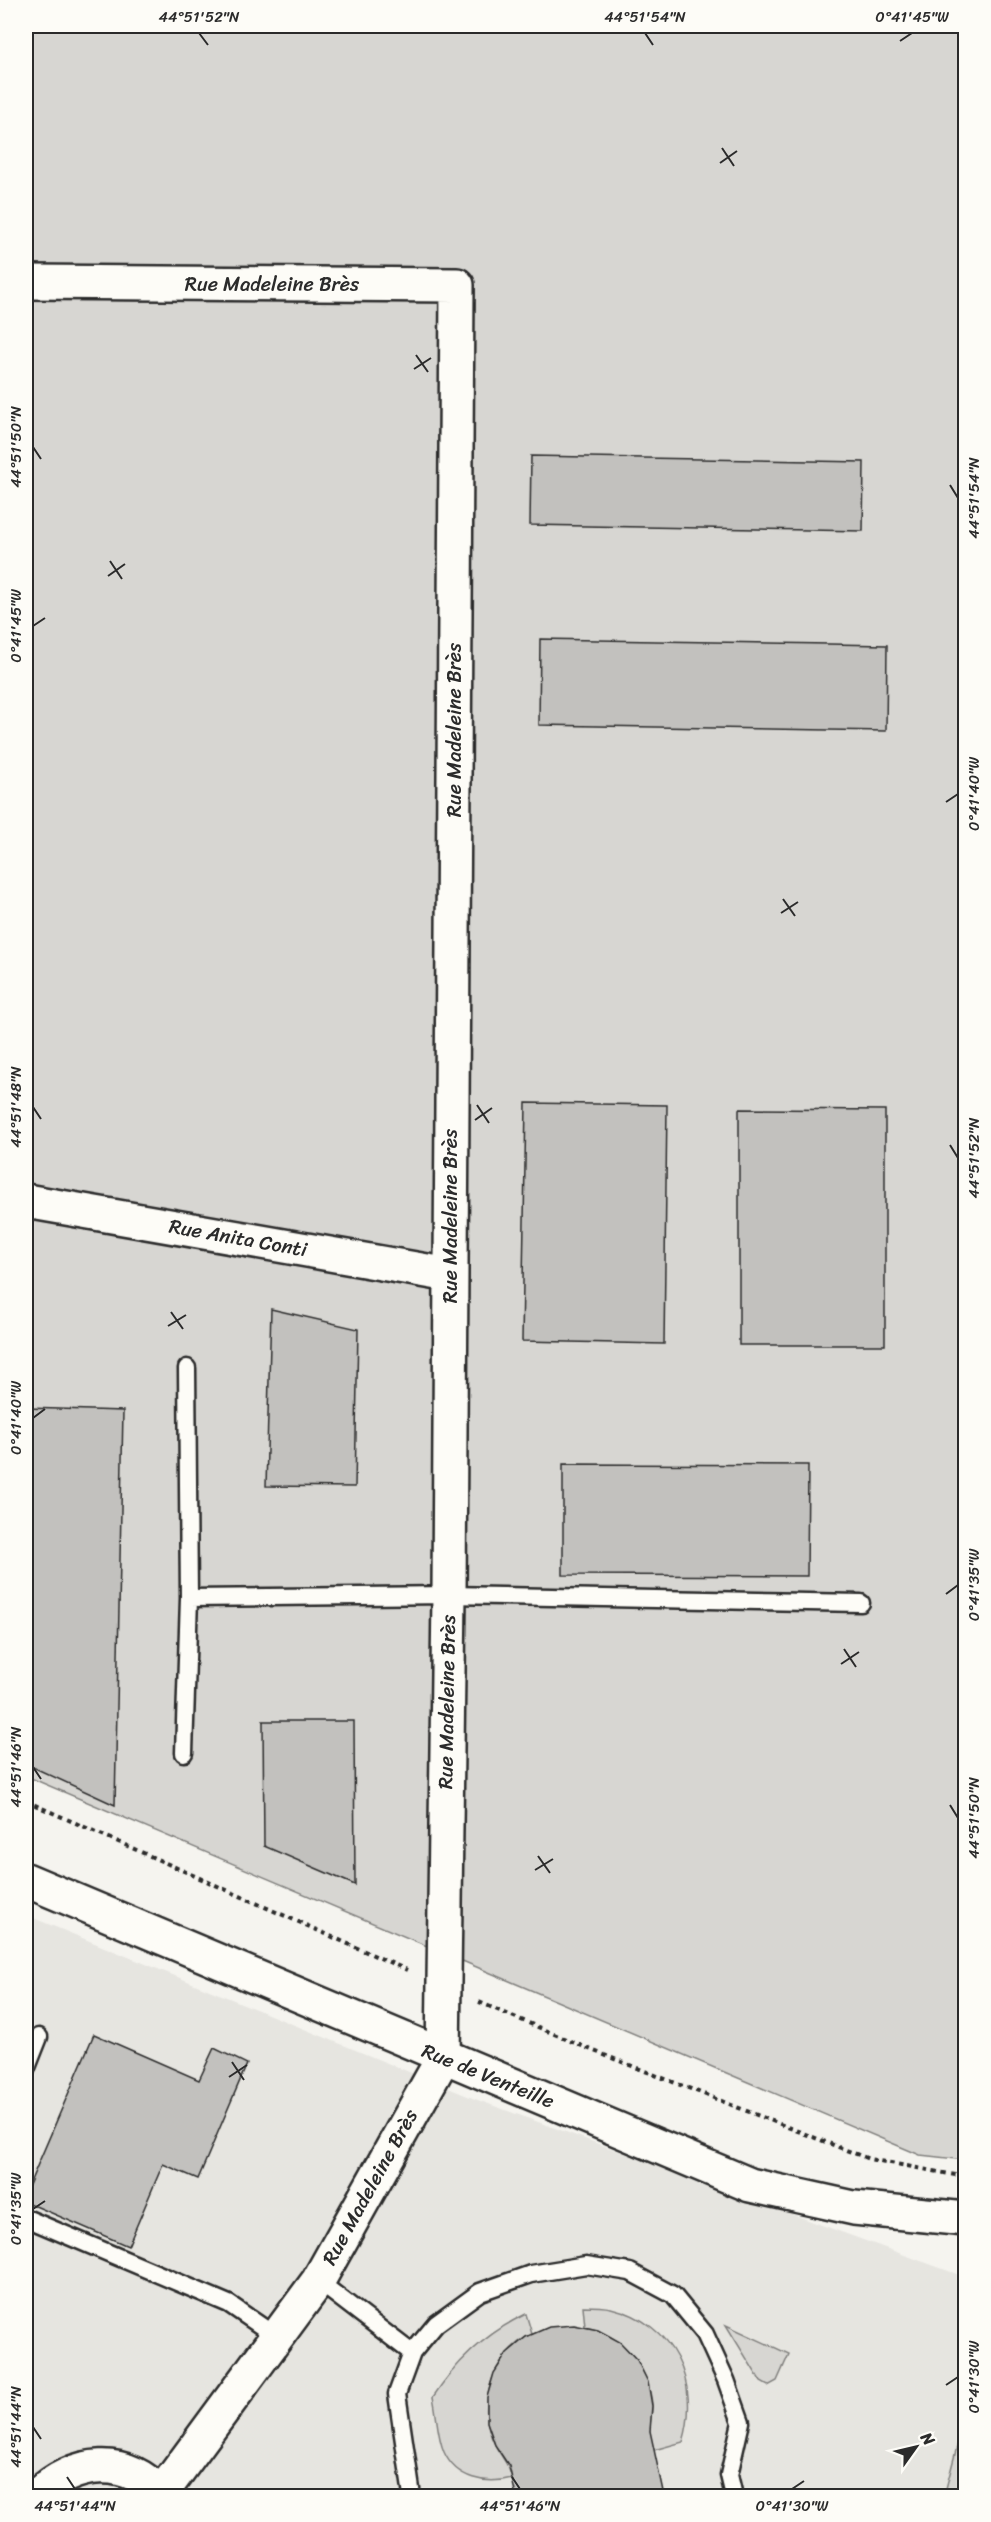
<svg xmlns="http://www.w3.org/2000/svg" width="991" height="2522" viewBox="0 0 991 2522" font-family="Sriracha,sans-serif">
<style>
.built{fill:#e6e5e0}
.green{fill:#d7d6d2;stroke:#81807e;stroke-width:1.5}
.building{fill:#c2c1be;stroke:#2b2b2b;stroke-width:1.5}
.lines{fill:none;stroke-linecap:round;stroke-linejoin:round}
.lane-casing{stroke:#2b2b2b;stroke-width:21}
.street-casing{stroke:#2b2b2b;stroke-width:38}
.secondary-casing{stroke:#2b2b2b;stroke-width:38}
.path{stroke:#2b2b2b;stroke-width:4;stroke-dasharray:4.5 4.5;stroke-linecap:butt}
.lane{stroke:#fdfcf7;stroke-width:16}
.street{stroke:#fdfcf7;stroke-width:33}
.secondary{stroke:#fdfcf7;stroke-width:33}
.ticks{fill:none;stroke:#2b2b2b;stroke-width:2}
.labels{text-anchor:middle;dominant-baseline:central;stroke-width:5;stroke-linejoin:round;paint-order:stroke}
.street-label{font-size:20px;fill:#2b2b2b;stroke:#fdfcf7}
.neatline{fill:none;stroke:#2b2b2b;stroke-width:2}
.ticks-label{font-size:15px;text-anchor:middle;fill:#2b2b2b}
</style>
<rect width="100%" height="100%" fill="#f5f4ef"/>
<filter id="ink" filterUnits="userSpaceOnUse"><feTurbulence type="fractalNoise" baseFrequency=".0167" numOctaves="2"/><feDisplacementMap in="SourceGraphic" scale="12" xChannelSelector="R" yChannelSelector="G"/><feConvolveMatrix kernelMatrix="1 2 1 2 8 2 1 2 1" color-interpolation-filters="sRGB"/></filter>
<g filter="url(#ink)">
<path class="built" d="M26,1915L475,2099L965,2277V2416L944,2496H26Z"/>
<path class="green" d="M26,26H965V2160L920,2155L26,1776Z
M583,2306C592,2306 602,2306 611,2308C674,2323 701,2383 683,2442L654,2450C652,2444 650,2437 650,2431C649,2422 653,2413 652,2403C647,2365 623,2335 585,2327Z
M526,2314L532,2334C492,2353 475,2407 495,2445C501,2457 509,2464 512,2478C486,2485 456,2479 444,2452C437,2436 437,2414 433,2397C457,2360 486,2333 526,2314Z
M726,2325L789,2354L777,2381L768,2386L761,2382Z
M965,2416V2496H944Z"/>
<path class="building" d="M531,456L864,462L863,531L530,525Z
M540,639L887,645L886,731L539,725Z
M526,1103L667,1105L664,1344L522,1341Z
M739,1109L885,1110V1345H739Z
M271,1309L358,1329L355,1487L266,1486Z
M26,1408L123,1411L115,1805L26,1764Z
M563,1464L808,1465L807,1576L563,1575Z
M263,1721H354L355,1885L264,1846Z
M94,2034L199,2080L214,2048L247,2064L198,2179L163,2164L128,2246L26,2202V2192Z
M574,2325L598,2330L620,2342L637,2360L648,2382L652,2406L650,2431L664,2496H516L509,2466L495,2445L487,2422V2397L494,2373L507,2353L526,2337L549,2327Z"/>
<g class="lines">
<g class="lane-casing">
<path id="lane" d="M187,1368L189,1598L449,1595L861,1603
M184,1753L189,1598
M26,2070L39,2037
M26,2218L229,2304L277,2337
M318,2281L412,2353
M412,2496L397,2394L412,2353L436,2324L480,2292L531,2274L586,2265L630,2272L673,2295L705,2334L726,2380L741,2422L729,2475L734,2496"/>
</g>
<g class="street-casing">
<path id="street" d="M26,282L457,285L449,1595L443,2058L318,2281L161,2494
M26,1201L450,1275
M37,2496C74,2460 127,2454 162,2496"/>
</g>
<g class="secondary-casing">
<path id="secondary" d="M26,1880L750,2185L854,2208L966,2219"/>
</g>
<path class="path" d="M26,1801L407,1970
M479,2002L594,2051L869,2159L966,2177"/>
<use href="#lane" class="lane"/>
<use href="#street" class="street"/>
<use href="#secondary" class="secondary"/>
</g>
</g>
<path class="ticks" d="M199,33L208,45M645,33L653,45M900,41L912,33M722,148L734,166M720,163L737,151M416,355L428,372M414,369L431,358M33,447L41,459M950,485L958,498M110,561L122,579M108,576L125,564M33,626L45,618M946,802L958,794M783,899L795,916M781,913L798,902M477,1105L489,1123M33,1107L41,1119M475,1120L492,1108M950,1145L958,1158M171,1312L183,1329M168,1326L186,1315M33,1418L45,1409M946,1594L958,1585M844,1649L856,1667M841,1664L859,1652M33,1767L41,1779M950,1805L958,1818M538,1856L550,1873M535,1870L553,1859M232,2062L244,2080M229,2077L247,2065M33,2209L45,2201M946,2385L958,2377M33,2427L41,2439M67,2477L75,2489M512,2477L520,2489M792,2489L804,2481"/>
<g class="labels">
<g class="street-label">
<text x="272" y="284">Rue Madeleine Brès</text>
<text transform="translate(454 730) rotate(-90)">Rue Madeleine Brès</text>
<text transform="translate(450 1216) rotate(-90)">Rue Madeleine Brès</text>
<text transform="translate(238 1238) rotate(10)">Rue Anita Conti</text>
<text transform="translate(447 1702) rotate(-89)">Rue Madeleine Brès</text>
<text transform="translate(488 2076) rotate(22)">Rue de Venteille</text>
<text transform="translate(370 2187) rotate(-61)">Rue Madeleine Brès</text>
</g>
</g>
<rect width="991" height="2522" fill="none" stroke="#fdfcf7" stroke-width="66"/>
<g transform="translate(916 2447) rotate(56)" stroke="#fdfcf7" stroke-width="4.5" paint-order="stroke">
<path d="M0-4.5L10 22L0 15L-10 22Z" fill="#2b2b2b"/>
<text y="-9" font-size="16" font-weight="bold" text-anchor="middle" fill="#2b2b2b">N</text>
</g>
<rect x="33" y="33" width="925" height="2456" class="neatline"/>
<g class="ticks-label">
<text x="199" y="22">44°51'52"N</text>
<text x="645" y="22">44°51'54"N</text>
<text x="912" y="22">0°41'45"W</text>
<text transform="translate(16 447) rotate(-90)" y="5">44°51'50"N</text>
<text transform="translate(974 498) rotate(-90)" y="5">44°51'54"N</text>
<text transform="translate(16 626) rotate(-90)" y="5">0°41'45"W</text>
<text transform="translate(974 794) rotate(-90)" y="5">0°41'40"W</text>
<text transform="translate(16 1107) rotate(-90)" y="5">44°51'48"N</text>
<text transform="translate(974 1158) rotate(-90)" y="5">44°51'52"N</text>
<text transform="translate(16 1418) rotate(-90)" y="5">0°41'40"W</text>
<text transform="translate(974 1585) rotate(-90)" y="5">0°41'35"W</text>
<text transform="translate(16 1767) rotate(-90)" y="5">44°51'46"N</text>
<text transform="translate(974 1818) rotate(-90)" y="5">44°51'50"N</text>
<text transform="translate(16 2209) rotate(-90)" y="5">0°41'35"W</text>
<text transform="translate(974 2377) rotate(-90)" y="5">0°41'30"W</text>
<text transform="translate(16 2427) rotate(-90)" y="5">44°51'44"N</text>
<text x="75" y="2511">44°51'44"N</text>
<text x="520" y="2511">44°51'46"N</text>
<text x="792" y="2511">0°41'30"W</text>
</g>
</svg>
